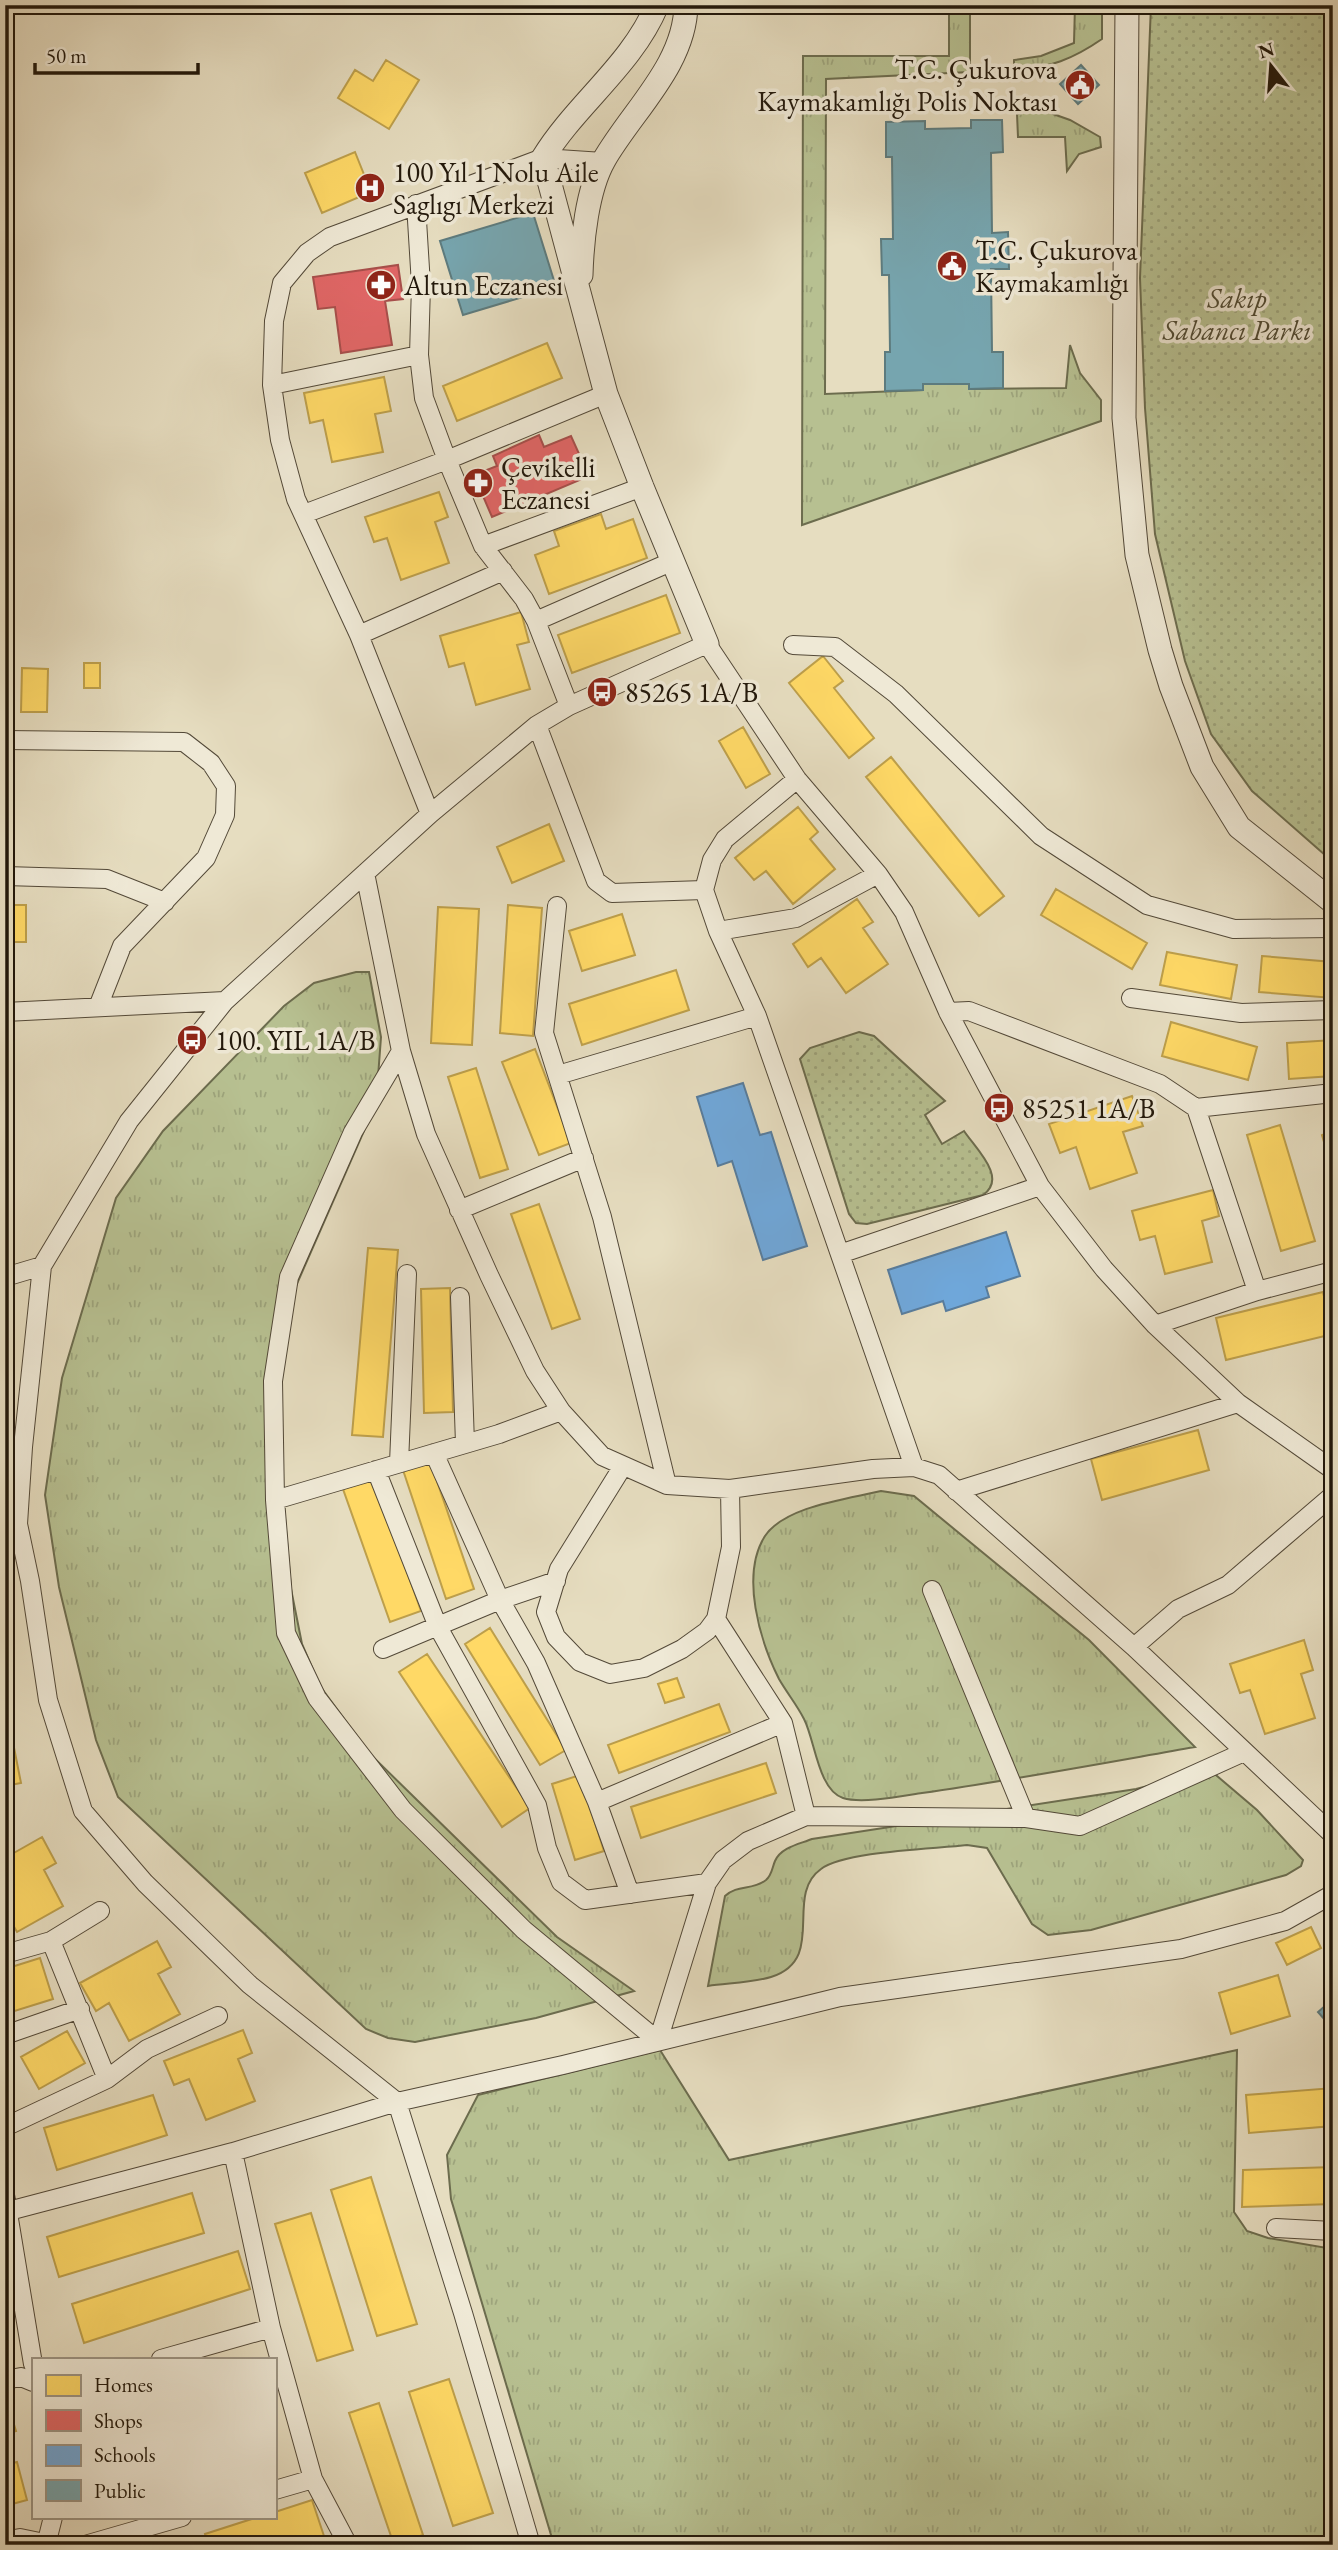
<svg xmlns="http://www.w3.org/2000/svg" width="1338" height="2550" viewBox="0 0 1338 2550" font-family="'EB Garamond',serif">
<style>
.grass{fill:url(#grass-tufts);stroke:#6c6c4e;stroke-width:2}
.park{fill:url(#park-dots);stroke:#6c6c4e;stroke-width:2}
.homes{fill:#ffd966;stroke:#bd9f4b;stroke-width:2}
.shops{fill:#e06666;stroke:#a74f4b;stroke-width:2}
.schools{fill:#6fa8dc;stroke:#587d9d;stroke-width:2}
.public{fill:#76a5af;stroke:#5d7b7e;stroke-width:2}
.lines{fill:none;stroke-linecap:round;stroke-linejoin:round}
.minor-casing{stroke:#534938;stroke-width:20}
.tertiary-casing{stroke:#534938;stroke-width:25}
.minor{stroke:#efe9d6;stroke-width:18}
.tertiary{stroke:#efe9d6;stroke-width:23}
.labels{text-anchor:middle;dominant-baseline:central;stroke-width:7;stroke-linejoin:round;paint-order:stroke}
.poi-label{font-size:28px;fill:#22180b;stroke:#efe9d6;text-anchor:start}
.park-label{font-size:28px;font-style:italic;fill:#4f4a33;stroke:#efe9d6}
</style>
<defs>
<pattern id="grass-tufts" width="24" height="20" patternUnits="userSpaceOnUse" patternTransform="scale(1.75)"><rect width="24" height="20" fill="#b7c091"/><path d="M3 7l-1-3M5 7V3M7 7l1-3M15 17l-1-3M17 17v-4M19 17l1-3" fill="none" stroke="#9da47c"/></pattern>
<pattern id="park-dots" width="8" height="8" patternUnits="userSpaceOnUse" patternTransform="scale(1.75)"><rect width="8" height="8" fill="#b7c091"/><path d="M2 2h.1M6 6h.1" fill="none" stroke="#9da47c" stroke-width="1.8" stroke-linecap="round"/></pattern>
</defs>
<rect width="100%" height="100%" fill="#e6ddc0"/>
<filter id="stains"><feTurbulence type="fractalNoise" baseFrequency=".00286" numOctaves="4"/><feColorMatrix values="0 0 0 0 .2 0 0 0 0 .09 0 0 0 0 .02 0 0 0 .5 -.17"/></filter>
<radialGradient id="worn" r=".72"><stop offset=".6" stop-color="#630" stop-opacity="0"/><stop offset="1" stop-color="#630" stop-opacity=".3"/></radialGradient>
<path class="grass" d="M949,5H970V72L826,79L825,394L923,390V384H969V389L1066,388L1070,345L1080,373L1101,400V421L802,525L803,56H949Z
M1075,5H1102V39C1073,59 1050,68 1014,70V60L1041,56L1074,43Z
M1039,109L1070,120L1100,137L1101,147L1079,154L1067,171L1065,137H1018L1017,114Z
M356,972H369L381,1037L378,1077L364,1131L278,1327V1436L291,1589L302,1644L320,1686L370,1754L557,1937L634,1991L536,2018L415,2042L388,2038L366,2029L118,1797L96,1740L59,1587L45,1495L62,1378L116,1198L163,1131L284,1006L314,983Z
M881,1491L914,1496L1089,1640L1195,1747C1104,1763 1013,1780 922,1793C902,1796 862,1804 843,1798C818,1790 815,1740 804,1719C797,1705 787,1693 779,1679C760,1641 740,1575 765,1536C785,1506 848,1499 881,1491Z
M1210,1770L1257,1810L1303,1860L1301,1866L1286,1875L1091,1930L1048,1935L1032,1924L987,1848L967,1845C934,1849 845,1851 821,1869C783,1896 828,1959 771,1977C751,1983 728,1983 708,1986L725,1896C738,1884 752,1891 766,1880C772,1875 772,1868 775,1861C781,1847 800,1844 812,1839L1136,1789Z
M660,2050L729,2160L1237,2050L1234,2212L1247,2231L1268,2238L1333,2249V2545H554L451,2199L447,2155L478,2095Z"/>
<path class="park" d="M1151,5H1333V862L1252,791L1211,734L1185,661L1155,534L1145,408L1140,278Z
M859,1032L874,1036L945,1101L925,1115L942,1144L964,1131C976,1149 1008,1178 983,1195L867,1224L856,1223L849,1214L800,1059L810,1048Z"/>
<path class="homes" d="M386,60L419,80L389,129L338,98L355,70L373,81Z
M355,152L371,192L322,213L305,173Z
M547,343L562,378L457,421L443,386Z
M384,377L391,411L375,414L383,452L332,462L323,420L310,423L304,393Z
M439,492L448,517L435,522L449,563L401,580L387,538L374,542L365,517Z
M601,514L606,529L633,519L647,558L549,594L535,555L559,546L554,531Z
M666,595L680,633L572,673L558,635Z
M521,612L529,642L517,645L530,689L476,705L464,663L449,667L440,636Z
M823,656L843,681L834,688L874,738L849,758L789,683Z
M84,663H100V688H84Z
M22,668L48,669L47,712H21Z
M743,727L770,774L746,788L719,741Z
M891,757L1004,896L979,916L866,777Z
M798,807L818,832L810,839L835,869L793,904L766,871L754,880L735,858Z
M549,824L564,861L512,883L497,847Z
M1056,889L1147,943L1132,969L1041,915Z
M857,899L873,922L863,928L888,964L846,993L821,958L808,967L793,944Z
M5,905H26V942H5Z
M508,905L542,908L533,1036L500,1033Z
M438,907L479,909L472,1045L431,1043Z
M622,914L635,955L582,971L569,931Z
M1167,952L1237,965L1231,999L1160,985Z
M1262,956L1333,962V998L1259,992Z
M676,970L689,1010L582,1045L569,1004Z
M1171,1022L1257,1047L1248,1080L1162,1056Z
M1333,1040V1076L1289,1079L1287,1043Z
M535,1049L571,1143L539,1155L502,1062Z
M476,1068L508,1169L480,1178L448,1077Z
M1132,1096L1143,1126L1123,1132L1137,1173L1090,1189L1076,1147L1060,1153L1049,1124Z
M1280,1125L1315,1241L1281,1251L1247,1135Z
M1333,1131V1173L1322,1135Z
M1213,1190L1219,1216L1202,1221L1212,1262L1165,1274L1155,1236L1140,1240L1132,1211Z
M539,1204L580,1319L552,1329L511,1214Z
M368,1248L398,1250L383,1437L352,1435Z
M450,1288L453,1412L424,1413L421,1289Z
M1323,1292L1333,1334L1226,1360L1216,1318Z
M1198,1430L1209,1470L1102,1500L1091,1459Z
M428,1455L474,1589L446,1599L401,1464Z
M374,1478L421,1611L390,1622L343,1489Z
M490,1628L566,1750L540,1765L465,1644Z
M1304,1640L1313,1670L1301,1674L1315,1718L1265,1734L1250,1690L1240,1693L1230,1664Z
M427,1654L530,1808L502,1827L399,1672Z
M677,1678L684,1697L665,1703L658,1684Z
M5,1702L21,1783L5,1786Z
M719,1704L730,1732L619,1773L608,1745Z
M766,1763L776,1793L641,1838L631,1807Z
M580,1775L604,1851L575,1860L552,1784Z
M42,1837L56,1863L44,1870L63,1906L17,1932L5,1911V1858Z
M1311,1927L1321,1948L1287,1965L1276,1943Z
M157,1941L171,1967L158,1974L180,2014L129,2041L109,2003L96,2011L80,1983Z
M40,1958L53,1999L5,2014V1969Z
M1278,1975L1290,2016L1231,2034L1219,1993Z
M243,2030L252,2053L238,2059L255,2101L206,2120L189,2079L174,2085L164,2061Z
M67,2031L85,2063L39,2089L21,2057Z
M1333,2088V2126L1249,2133L1246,2095Z
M153,2095L167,2135L57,2170L44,2128Z
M1333,2167V2204L1242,2207L1243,2170Z
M371,2177L417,2324L377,2336L331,2190Z
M192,2193L204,2233L59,2277L47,2237Z
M311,2213L353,2350L317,2361L275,2224Z
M238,2251L250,2289L84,2343L72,2304Z
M449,2379L493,2513L453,2526L409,2392Z
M5,2395L16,2431L5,2434Z
M379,2403L423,2535L394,2545L349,2413Z
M17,2462L27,2500L5,2506V2465Z
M312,2500L325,2539L307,2545H208L205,2534L258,2517H275V2512Z"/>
<path class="shops" d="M398,265L403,299L385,301L392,345L341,353L335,307L318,309L313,277Z
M539,435L544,447L571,436L589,476L492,517L474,475L497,466L493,456Z"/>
<path class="schools" d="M743,1083L760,1135L771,1132L807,1246L763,1260L732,1161L718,1166L697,1097Z
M1006,1232L1020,1276L986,1287L989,1297L946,1311L943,1301L902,1314L888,1270Z"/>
<path class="public" d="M1081,65L1099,85L1078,104L1060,84Z
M971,120H1002L1003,152L991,153L992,233L1008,232L1009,269H991L992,352H1003V388L969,389V384H923V390L885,391V352H890L889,275H882L881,239H893L892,157H886V122L925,121V129L971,128Z
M533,213L556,287L463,315L440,241Z
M1333,1999V2029L1318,2012Z"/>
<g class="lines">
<g class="minor-casing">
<path id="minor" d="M416,204L421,285L419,355L424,398L447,460L483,546L524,599L536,621L569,706
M272,385L419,355
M304,514L447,460L606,394
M483,546L642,487
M536,621L673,561
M359,635L503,571
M793,645L835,647L896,694L1041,836L1147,905L1234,929L1333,928
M537,725L596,881L612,893L704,890
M5,740L184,742L211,763L226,786L225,815L206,858L122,946L98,1007
M797,779L725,839L712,860L704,890L718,931L757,1016L914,1467
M430,814L359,635L296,499L280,440L272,385L274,321L282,283L307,253L330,237L543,158L603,162
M365,873L401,1051L426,1134L489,1275L535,1371L561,1411L602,1456L667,1485L730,1489L873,1469L914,1467L939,1475L1134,1647L1333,1835
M5,876L107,879L165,902
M557,906L544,1033L602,1217L667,1485
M718,931L796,918L878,874
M1131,998L1241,1013L1333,1010
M5,1012L225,1001
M948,1012L969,1011L1160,1084L1196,1108L1257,1291
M401,1051L353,1132L289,1277L273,1381L275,1500L286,1633L317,1698L403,1810L524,1930L658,2041L707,1883L723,1860L748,1841L806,1816L783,1723L716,1619
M558,1075L757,1016
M1196,1108L1333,1093
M459,1210L584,1158
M840,1254L1040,1186
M5,1277L42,1266
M460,1297L465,1444
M1155,1325L1257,1291L1333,1271
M434,1453L500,1600L536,1663L597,1802L630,1894
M399,1463L407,1274
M623,1466L559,1569L546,1612L556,1637L580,1662L610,1674L644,1668L682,1649L707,1631L716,1619L731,1547L730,1489
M376,1470L438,1627L537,1805L547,1848L561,1882L585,1900L707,1883
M956,1491L1238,1403
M275,1500L499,1434L561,1411
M932,1590L1026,1818
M1134,1647L1178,1609L1228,1585L1333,1495
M383,1649L500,1600L556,1581
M597,1802L783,1723
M806,1816L1026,1818L1080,1826L1244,1752
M51,1941L107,2079
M5,1954L51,1941L100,1911
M5,2035L80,2009
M5,2127L107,2079L147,2049L218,2016
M233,2152L271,2328
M5,2195L33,2364
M5,2212L233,2152L397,2102L563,2065L840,1997L1181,1949L1285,1921L1333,1894
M1276,2228L1333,2231
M161,2359L271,2328L313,2479L348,2545
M5,2380L21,2377L33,2382
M275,2490L313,2479
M5,2541L20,2538L54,2545
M46,2545L53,2517
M85,2545L182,2517
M531,2545L463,2313L397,2102L250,1985L145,1883L83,1811L48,1700L30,1581L18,1524L23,1447L42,1266L129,1121L225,1001L430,814L537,725L569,706L707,644L797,779L878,874L904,912L948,1012L1040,1186L1104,1269L1155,1325L1238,1403L1333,1470"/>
</g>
<g class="tertiary-casing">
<path id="tertiary" d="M657,5C632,65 576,104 543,158L606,394L642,487L707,644
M1127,5L1124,418L1137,555L1160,650L1171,686L1202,767L1239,827L1333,902
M581,275C582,241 587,190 604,160C632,111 685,65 686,5"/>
</g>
<use href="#minor" class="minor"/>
<use href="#tertiary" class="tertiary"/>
</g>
<defs>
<g id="civic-disc" transform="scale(1.575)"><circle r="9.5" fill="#8f2418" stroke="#efe9d6"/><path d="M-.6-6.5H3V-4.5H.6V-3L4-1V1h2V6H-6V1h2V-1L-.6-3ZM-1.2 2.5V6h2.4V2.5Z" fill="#fff"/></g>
<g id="hospital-disc" transform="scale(1.575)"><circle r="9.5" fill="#8f2418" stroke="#efe9d6"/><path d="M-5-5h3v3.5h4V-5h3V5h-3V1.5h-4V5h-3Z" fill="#fff"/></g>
<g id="pharmacy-disc" transform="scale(1.575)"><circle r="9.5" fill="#8f2418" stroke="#efe9d6"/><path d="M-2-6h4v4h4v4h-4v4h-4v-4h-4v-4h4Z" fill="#fff"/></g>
<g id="bus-disc" transform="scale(1.575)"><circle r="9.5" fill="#8f2418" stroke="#efe9d6"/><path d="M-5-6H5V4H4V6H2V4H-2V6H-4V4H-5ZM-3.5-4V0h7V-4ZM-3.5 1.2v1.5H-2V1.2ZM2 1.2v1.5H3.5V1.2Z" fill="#fff"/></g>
</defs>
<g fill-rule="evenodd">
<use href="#civic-disc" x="1080" y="85"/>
<use href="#hospital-disc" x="370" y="188"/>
<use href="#civic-disc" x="952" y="266"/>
<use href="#pharmacy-disc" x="381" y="285"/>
<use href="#pharmacy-disc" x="478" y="483"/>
<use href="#bus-disc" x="602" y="692"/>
<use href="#bus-disc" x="192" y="1040"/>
<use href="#bus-disc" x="999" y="1108"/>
</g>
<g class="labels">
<g class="poi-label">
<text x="1057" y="69" text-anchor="end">T.C. Çukurova<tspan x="1057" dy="32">Kaymakamlığı Polis Noktası</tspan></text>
<text x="393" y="172">100 Yıl 1 Nolu Aile<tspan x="393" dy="32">Saglıgı Merkezi</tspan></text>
<text x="975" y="250">T.C. Çukurova<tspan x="975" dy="32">Kaymakamlığı</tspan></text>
<text x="404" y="285">Altun Eczanesi</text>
<text x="501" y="467">Çevikelli<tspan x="501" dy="32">Eczanesi</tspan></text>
<text x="625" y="692">85265 1A/B</text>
<text x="215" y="1040">100. YIL 1A/B</text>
<text x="1022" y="1108">85251 1A/B</text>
</g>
<g class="park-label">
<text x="1237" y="298">Sakıp<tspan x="1237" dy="32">Sabancı Parkı</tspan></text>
</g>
</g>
<rect width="1338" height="2550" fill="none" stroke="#e6ddc0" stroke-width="28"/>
<rect x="7" y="7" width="1324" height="2536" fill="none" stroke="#22180b" stroke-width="3.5"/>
<rect x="14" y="14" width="1310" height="2522" fill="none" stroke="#22180b" stroke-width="2"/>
<rect x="32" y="2358" width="245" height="161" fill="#efe9d6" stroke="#9d9585" stroke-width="2"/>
<rect x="46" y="2375" width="35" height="21" fill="#ffd966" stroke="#9d9585" stroke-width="2"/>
<text x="94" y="2392" font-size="21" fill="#22180b">Homes</text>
<rect x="46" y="2410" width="35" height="21" fill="#e06666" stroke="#9d9585" stroke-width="2"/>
<text x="94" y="2428" font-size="21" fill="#22180b">Shops</text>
<rect x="46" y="2445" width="35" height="21" fill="#6fa8dc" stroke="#9d9585" stroke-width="2"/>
<text x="94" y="2462" font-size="21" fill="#22180b">Schools</text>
<rect x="46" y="2480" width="35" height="21" fill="#76a5af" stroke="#9d9585" stroke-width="2"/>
<text x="94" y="2498" font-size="21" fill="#22180b">Public</text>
<g transform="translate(1271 66) rotate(343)" stroke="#efe9d6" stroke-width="5" paint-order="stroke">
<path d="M0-5L12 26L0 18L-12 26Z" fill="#22180b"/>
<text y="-10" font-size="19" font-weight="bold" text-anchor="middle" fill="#22180b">N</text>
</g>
<path d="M35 63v10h163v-10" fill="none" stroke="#22180b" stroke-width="3.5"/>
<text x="46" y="63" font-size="21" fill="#22180b" stroke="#efe9d6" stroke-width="5" paint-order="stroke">50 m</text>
<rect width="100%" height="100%" filter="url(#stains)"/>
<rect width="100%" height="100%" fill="url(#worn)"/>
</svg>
